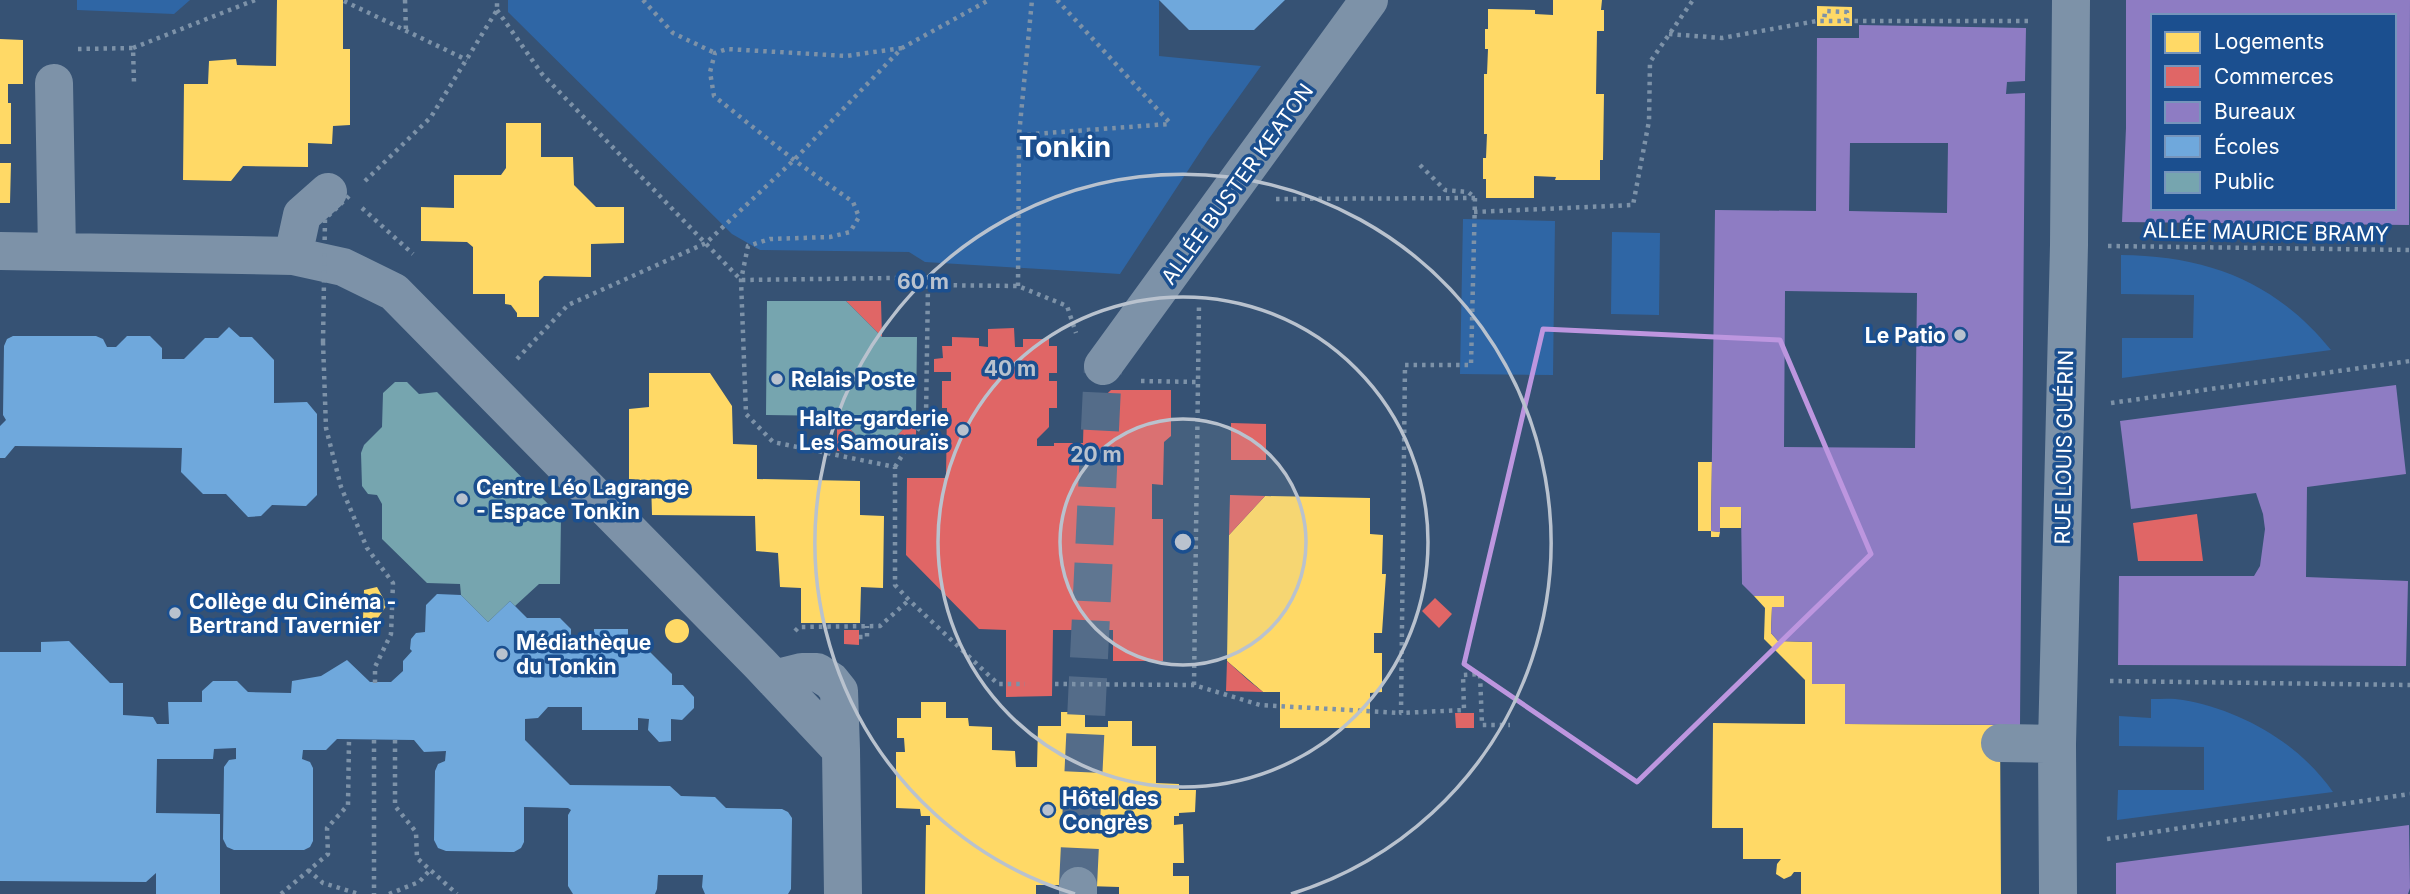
<svg xmlns="http://www.w3.org/2000/svg" width="2410" height="894" viewBox="0 0 2410 894" font-family="Inter,sans-serif">
<style>
.green{fill:#2f66a5}
.homes{fill:#ffd966}
.shops{fill:#e06666}
.offices{fill:#8e7cc3;fill-rule:evenodd}
.schools{fill:#6fa8dc}
.public{fill:#76a5af}
.lines{fill:none;stroke-linecap:round;stroke-linejoin:round}
.minor-tunnel{stroke:#546c89;stroke-width:38;stroke-dasharray:38 19;stroke-linecap:butt}
.path{stroke:#7d92a8;stroke-width:4.5;stroke-dasharray:3.5 5;stroke-linecap:butt}
.minor{stroke:#7d92a8;stroke-width:38}
.path-bridge{stroke:#7d92a8;stroke-width:4.5;stroke-dasharray:3.5 5;stroke-linecap:butt}
.marked{fill:none;stroke:#bd96df;stroke-width:5;stroke-linejoin:round}
.ring{fill:none;stroke:#b9c2ce;stroke-width:3.5}
.poi-dot{fill:#b9c2ce;stroke:#1b4f8f;stroke-width:2.5}
.labels{text-anchor:middle;dominant-baseline:central;stroke-width:7;stroke-linejoin:round;paint-order:stroke}
.street-label{font-size:21px;fill:#fff;stroke:#1b4f8f}
.poi-label{font-size:21px;font-weight:bold;fill:#fff;stroke:#1b4f8f;text-anchor:start}
.district-label{font-size:28px;font-weight:bold;fill:#fff;stroke:#1b4f8f}
.centre{fill:#b9c2ce;stroke:#1b4f8f;stroke-width:3.5}
.ring-label{font-size:21px;text-anchor:middle;font-weight:bold;fill:#b9c2ce;stroke:#1b4f8f;stroke-width:7;stroke-linejoin:round;paint-order:stroke}
</style>
<rect width="100%" height="100%" fill="#365274"/>
<path class="green" d="M77,0H190L174,14L77,10Z
M508,0H1159V56L1261,66L1208,140L1120,274L925,262L909,252L760,250L732,234L508,12Z
M1463,219L1555,221L1553,375L1460,374Z
M1612,232L1660,233L1659,315L1611,314Z
M2121,255C2208,256 2276,282 2331,350L2122,378V338H2193L2194,295L2121,294Z
M2151,699C2161,699 2173,698 2183,700C2241,710 2299,743 2333,792L2117,820L2118,790H2204V747L2119,746V716L2151,718Z"/>
<path class="homes" d="M277,0H343V49H350V125L333,126L332,144L308,143V167L243,166L231,181L183,180L184,84H208L209,61L236,59L237,65L276,66Z
M1553,0H1602L1601,10H1604V31H1597L1596,94H1604L1603,160H1600V180H1555L1556,177L1534,176V198H1486V179H1483V158H1486L1487,134H1484V74H1487L1488,49H1485V29H1488V9L1535,10V14L1553,15Z
M1817,6L1852,7V26H1817Z
M0,39L23,40V84H8V103H11V144H0Z
M506,123H541V157H573L574,185L596,207H624V243L591,244V277L544,276L539,281V317H517V313L511,305L505,304V294H473V247L467,242L421,241V207L454,208V175H501L506,168Z
M0,163H11L10,203H0Z
M649,373H710L732,406L733,444L757,445V479L860,481V515L884,516L883,588L861,587L860,623H801V588L780,587L778,553L756,551L755,516L652,515L651,481L629,479V409L649,407Z
M1698,462H1712L1711,531L1720,532L1719,537H1711V531H1698Z
M1265,496L1370,498V534L1383,535L1382,574H1386L1382,633H1374V653H1382V692L1370,693V728H1280V692H1263L1227,661L1229,535Z
M1720,507H1741V528H1720Z
M377,587L387,605L375,622L363,619L364,590Z
M1754,596H1784V607H1772L1771,633L1778,641L1812,642V684H1845V724L2000,725L2001,894H1801V872H1794L1791,876L1784,879L1776,874L1777,864L1781,859H1743V828H1712L1713,723L1805,724V680L1764,639L1765,608Z
M665 631a12 12 0 1 1 24 0a12 12 0 1 1-24 0Z
M921,702H946V718H968L969,726L992,727V750L1015,751L1016,767H1037L1038,726H1061V712H1085V727H1108V721H1132V746H1156V783L1179,784V790H1196L1195,812L1179,813V816H1174V825L1183,824L1184,863H1173V876H1189V894H1119V887L1055,885H1036V894H925L926,825H930V816H921L920,809L896,808V752H905L904,738H897V718H921Z"/>
<path class="shops" d="M846,301H881L882,337Z
M1014,328L1015,347H1023V339H1049V346H1057V373H1049V381H1057V408H1049V427L1037,439V446H1054V443H1083L1084,408H1092L1111,390H1171V436L1164,442L1163,485L1152,484V519H1163V661H1113V630H1053L1052,696L1006,697V630L979,629L906,555L907,478H946L947,408H942V381H951V372H934V359L943,358L942,346H952V337L979,338V346L988,347V329Z
M837,416L872,451H837Z
M916,417V451H881Z
M1231,423L1266,424V460H1231Z
M1230,495L1265,496L1229,535Z
M2197,514L2203,561H2138L2133,523Z
M1435,598L1452,614L1439,628L1422,611Z
M844,630H859V645L844,644Z
M1227,661L1248,680L1263,692L1226,691Z
M1455,713H1474V728H1456Z"/>
<path class="offices" d="M2126,0H2410L2409,225L2122,222L2126,128ZM2153,16H2394V208H2153Z
M1859,25L2026,28L2025,81L2007,82L2006,94L2025,93L2020,725L1845,724V684H1812V642L1778,641L1771,633L1772,607H1784V596H1754L1742,584L1741,507H1720V532L1711,531L1715,210L1816,211L1817,38H1859ZM1850,143H1948L1947,213L1849,211ZM1785,291L1917,293L1915,448L1784,447Z
M2396,385L2406,474L2307,487L2306,577L2408,581L2406,666L2118,665L2119,576H2254L2260,566L2265,529L2263,514L2256,493L2131,509L2120,421Z
M2409,825L2410,888L2408,894H2116V863Z"/>
<path class="schools" d="M1159,0H1285L1254,30H1189Z
M229,327L240,337H252L274,360V403L307,402L317,414V495L306,506L272,505L261,516L248,517L226,494H203L181,472L182,448L15,446L5,458H0V426L6,420L3,415L4,346L7,339L13,336H96L103,339L107,347H116L127,336H150L162,348V359H184L205,338H218Z
M437,594L461,595L488,622L510,601L527,618H560L571,629V640L594,641V629H628V640L639,641L672,674V685H683L694,697V708L682,720L671,719V741L659,742L648,730L649,719L638,718V730H582V707H548L538,718L525,719V740L570,785L670,786L681,796L715,797L726,808L782,809L788,812L792,818L791,889L788,894H705L702,887L703,875H658L657,889L655,894H573L568,886V815L571,810L568,808L524,807V842L521,848L514,852L446,851L438,848L434,840L435,771L438,764L445,761L446,751L424,752L414,740L337,739L326,750H303L302,759L310,762L313,768V841L310,847L304,850H234L227,847L223,839L224,767L229,760L236,759V748L214,749L213,759H157L156,813L220,814V894H156V873L146,882L0,881V652H41V642L69,641L110,683H123V715L153,717L157,724H169L168,702H202V691L213,681H237L248,692L291,693L292,681L321,676L347,660L370,682H391L403,671V661L412,651L410,649L411,639L416,633L425,632L426,605Z"/>
<path class="public" d="M767,301H846L882,337H917L916,417L881,451H872L837,416L766,415Z
M395,382H407L419,394L437,392L561,517L560,584H539L515,606L510,601L488,622L461,595L460,584L427,583L382,539V504L377,495L368,494L362,486L361,453L364,445L382,427L383,393Z"/>
<g class="lines">
<path class="minor-tunnel" d="M1078,886L1103,366"/>
<path class="path" d="M405,0L406,31
M643,0L673,33L715,53
M1057,0L1171,124
M344,1L467,60
M497,10L542,74L741,280L895,278L928,285L1018,286L1067,306L1076,333
M1846,21H2031
M1669,34L1722,38L1817,21H1846L1847,12L1825,11L1824,22
M133,48L255,0
M902,48L846,56L727,49L715,53L710,72L714,96L794,160L853,202L859,217L850,232L830,237L770,239L748,246L741,280L746,414L773,442L895,467V585L909,600L998,684H1025
M78,49L133,48L134,83
M1019,135L1170,124
M1420,165L1445,190L1468,192L1473,196
M365,181L431,117L497,10V0
M1475,198L1471,365H1405L1401,713L1464,710L1463,675L1480,674L1482,725H1510
M1276,199L1475,198
M362,208L413,254
M1474,212L1633,205L1649,121L1650,62L1693,0
M2108,246L2410,250
M1018,286L1019,135L1032,0
M323,342L326,428L341,487L367,548L393,583L391,634L375,667V683
M517,359L568,305L706,243L794,160L902,48L989,0
M1141,381L1197,382
M2111,403L2410,361
M895,467L926,416L928,285
M795,631L799,627L880,626L909,600
M859,637H867V626
M2110,681L2410,685
M1055,684L1194,685L1260,705L1401,713
M1194,685L1199,304
M374,740V894
M395,740V806L416,832L417,858L457,894
M2107,839L2410,794
M308,870L323,883L359,894
M281,894L328,854L327,828L348,805L349,740
M389,894L419,882L431,869"/>
<path class="minor" d="M54,83L57,252
M0,251L293,256L343,267L394,292L760,664L841,750L843,894
M293,256L302,215L328,192
M1103,366L1369,0
M774,679L802,672H817L831,681L839,691L841,750
M2000,743L2057,744
M1078,894V886
M2058,894L2057,744L2069,245L2071,0"/>
<path class="path-bridge" d="M323,342L325,219L349,196"/>
</g>
<path class="marked" d="M1543,329L1780,340L1871,554L1637,782L1464,664Z"/>
<circle cx="1183" cy="542" r="123" fill="#b9c2ce" fill-opacity=".12"/>
<g class="ring">
<circle cx="1183" cy="542" r="123"/>
<circle cx="1183" cy="542" r="245"/>
<path d="M1075 894A368 368 0 1 1 1291 894"/>
</g>
<g class="poi-dot">
<circle cx="1960" cy="335" r="7"/>
<circle cx="777" cy="379" r="7"/>
<circle cx="963" cy="430" r="7"/>
<circle cx="462" cy="499" r="7"/>
<circle cx="175" cy="613" r="7"/>
<circle cx="502" cy="654" r="7"/>
<circle cx="1048" cy="810" r="7"/>
</g>
<g class="labels">
<g class="street-label">
<text transform="translate(1237 184) rotate(-54)">ALLÉE BUSTER KEATON</text>
<text transform="translate(2266 232) rotate(1)">ALLÉE MAURICE BRAMY</text>
<text transform="translate(2064 447) rotate(-89)">RUE LOUIS GUÉRIN</text>
</g>
<g class="poi-label">
<text x="1946" y="335" text-anchor="end">Le Patio</text>
<text x="791" y="379">Relais Poste</text>
<text x="949" y="418" text-anchor="end">Halte-garderie<tspan x="949" dy="24">Les Samouraïs</tspan></text>
<text x="476" y="487">Centre Léo Lagrange<tspan x="476" dy="24">- Espace Tonkin</tspan></text>
<text x="189" y="601">Collège du Cinéma -<tspan x="189" dy="24">Bertrand Tavernier</tspan></text>
<text x="516" y="642">Médiathèque<tspan x="516" dy="24">du Tonkin</tspan></text>
<text x="1062" y="798">Hôtel des<tspan x="1062" dy="24">Congrès</tspan></text>
</g>
<g class="district-label">
<text x="1065" y="147">Tonkin</text>
</g>
</g>
<circle cx="1183" cy="542" r="10" class="centre"/>
<g class="ring-label">
<text x="923" y="289">60 m</text>
<text x="1010" y="376">40 m</text>
<text x="1096" y="462">20 m</text>
</g>
<rect x="2151" y="14" width="245" height="196" fill="#1b4f8f" stroke="#7695bc" stroke-width="2"/>
<rect x="2165" y="32" width="35" height="21" fill="#ffd966" stroke="#7695bc" stroke-width="2"/>
<text x="2214" y="49" font-size="21" fill="#ffffff">Logements</text>
<rect x="2165" y="66" width="35" height="21" fill="#e06666" stroke="#7695bc" stroke-width="2"/>
<text x="2214" y="84" font-size="21" fill="#ffffff">Commerces</text>
<rect x="2165" y="102" width="35" height="21" fill="#8e7cc3" stroke="#7695bc" stroke-width="2"/>
<text x="2214" y="119" font-size="21" fill="#ffffff">Bureaux</text>
<rect x="2165" y="136" width="35" height="21" fill="#6fa8dc" stroke="#7695bc" stroke-width="2"/>
<text x="2214" y="154" font-size="21" fill="#ffffff">Écoles</text>
<rect x="2165" y="172" width="35" height="21" fill="#76a5af" stroke="#7695bc" stroke-width="2"/>
<text x="2214" y="189" font-size="21" fill="#ffffff">Public</text>
</svg>
